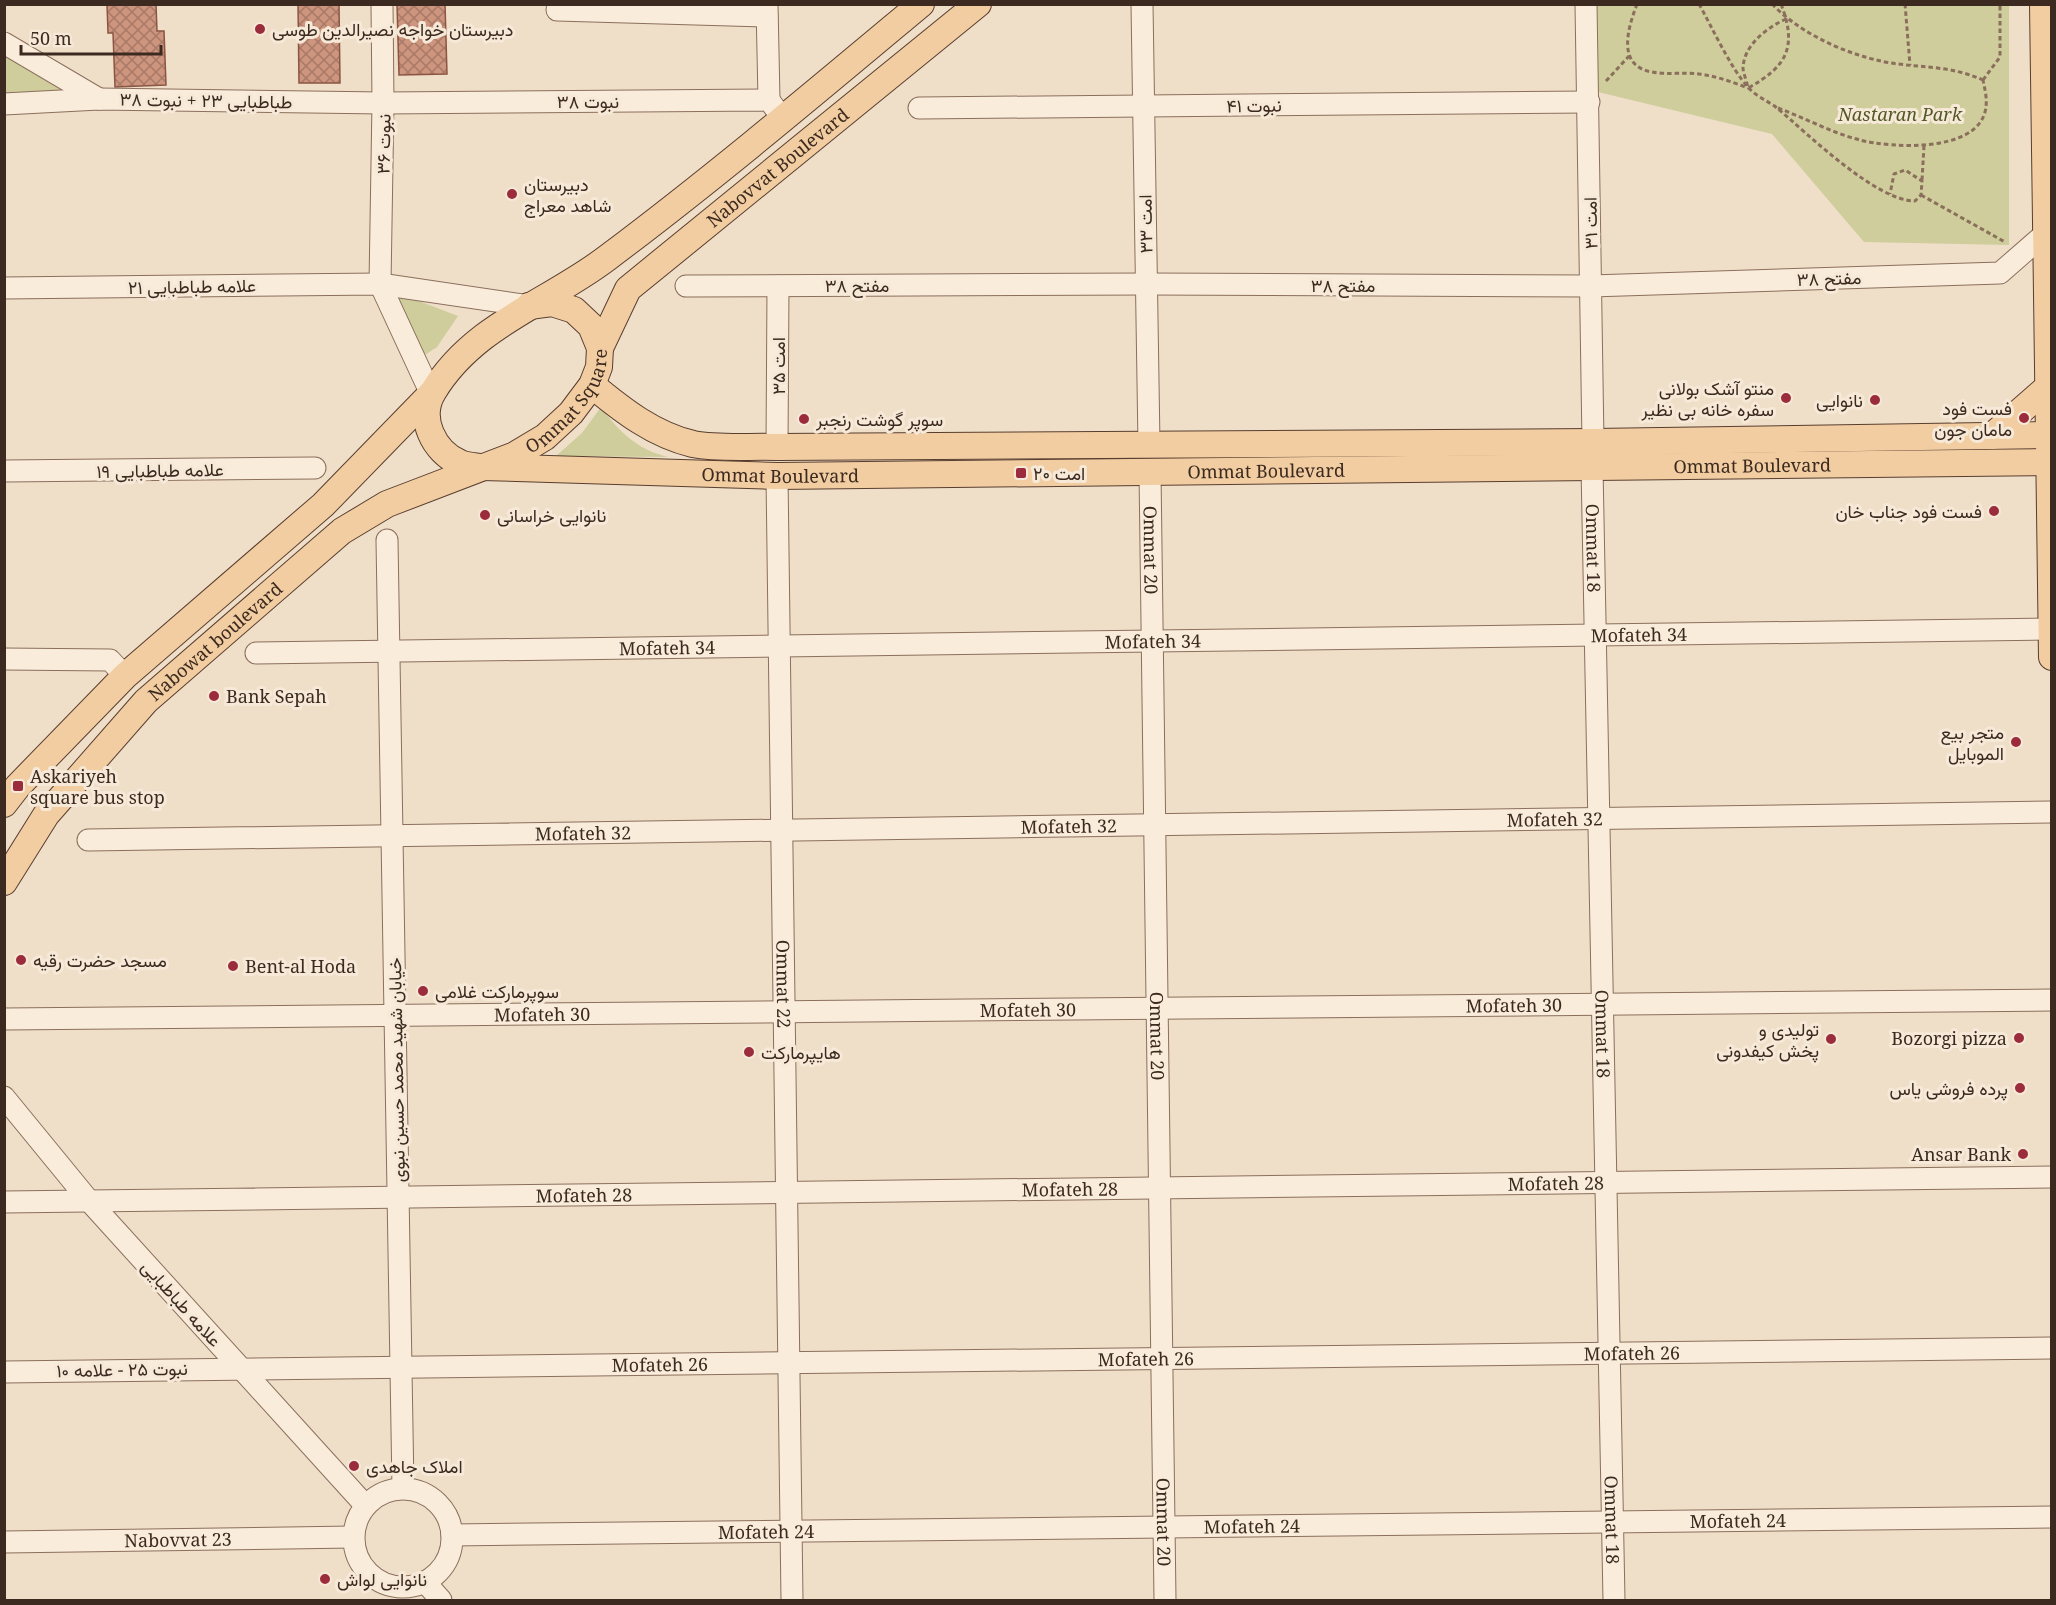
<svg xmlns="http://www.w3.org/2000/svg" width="2056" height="1605" viewBox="0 0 2056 1605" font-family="'Noto Serif',Vazirmatn,serif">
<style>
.green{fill:#cecd9b}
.building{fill:url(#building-cross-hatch);stroke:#8b5542;stroke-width:1.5}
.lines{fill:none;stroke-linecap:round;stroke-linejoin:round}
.minor-casing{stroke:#8b6f5c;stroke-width:23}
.major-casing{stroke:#593e30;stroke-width:28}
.path{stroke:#8b6f5c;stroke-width:3;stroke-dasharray:4.5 3;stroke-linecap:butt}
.minor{stroke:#f9ecdb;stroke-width:21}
.major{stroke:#f1cda1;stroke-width:26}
.poi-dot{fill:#9b2c3c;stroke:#f6e9d8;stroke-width:2}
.labels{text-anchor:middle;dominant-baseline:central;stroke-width:6;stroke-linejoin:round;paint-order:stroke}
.poi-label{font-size:18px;fill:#3c2a20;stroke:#f6e9d8;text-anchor:start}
.street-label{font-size:18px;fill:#3c2a20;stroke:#f6e9d8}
.park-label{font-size:18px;font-style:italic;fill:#525827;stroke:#f6e9d8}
</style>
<defs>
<pattern id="building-cross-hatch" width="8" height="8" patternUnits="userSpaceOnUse" patternTransform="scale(1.5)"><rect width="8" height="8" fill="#cd947e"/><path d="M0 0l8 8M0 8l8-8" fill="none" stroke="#a87967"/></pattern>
</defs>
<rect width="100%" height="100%" fill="#efdec8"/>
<path class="green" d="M1595,5H2009V245L1864,242L1772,134L1594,91Z
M5,56L64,92L5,95Z
M392,294L411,298L458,316L437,347L420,358Z
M601,407C619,432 638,450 668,457L556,456L582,433Z"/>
<path class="building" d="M107,4H156L157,31H164L166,85L115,87L113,33H108Z
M298,4H339L340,83H299Z
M397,4H445L447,74L399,75Z"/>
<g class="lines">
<g class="minor-casing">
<g id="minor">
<path d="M382,4L383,103L380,284L431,394"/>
<path d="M767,4L769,100"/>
<path d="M1142,4L1149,444"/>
<path d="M1586,4L1593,442"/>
<path d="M557,10L767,16"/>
<path d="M4,43L99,99"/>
<path d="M4,104L99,99L383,103L769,100L783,119"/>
<path d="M919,108L1589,102"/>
<path d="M686,286L1146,284L1591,286L2000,273L2047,232"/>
<path d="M4,288L380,284L529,306"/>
<path d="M777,447L778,286"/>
<path id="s1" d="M1592,467L1614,1600"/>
<path d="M4,471L315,468"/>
<path id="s2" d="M1150,472L1165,1600"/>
<path id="s3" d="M777,476L792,1600"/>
<path d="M387,540L403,1488"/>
<path id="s4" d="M256,653L2051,629"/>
<path d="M4,659L110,660L125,676"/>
<path id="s5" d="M88,840L2052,812"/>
<path id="s6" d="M4,1019L2052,1000"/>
<path d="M4,1097L90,1202L365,1505"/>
<path id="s7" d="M4,1202L2052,1177"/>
<path id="s8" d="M4,1372L2052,1348"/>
<circle cx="403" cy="1538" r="49"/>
<path id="s9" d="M452,1535L2052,1517"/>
<path id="s10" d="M4,1542L353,1537"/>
<path d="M425,1582L441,1600"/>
</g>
</g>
<g class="major-casing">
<g id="major">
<path id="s11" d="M921,4C818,90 715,177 607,258C548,303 473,325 433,392C417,418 434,452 460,463C466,466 475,466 482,467L777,476L2052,462"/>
<path d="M2043,4L2052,657"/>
<path id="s12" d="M600,348L628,289L978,4"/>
<path d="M592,385C622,410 654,435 693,444C719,449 750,446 777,447L1593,442L2052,435"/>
<path d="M1992,436L2048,387"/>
<path d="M4,804L18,786L125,676L323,505L431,394"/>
<path id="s13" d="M4,882L46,815L146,701L342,531L387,504L515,455L545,437L571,413L592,385L599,367L600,348L591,326L574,310L552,303L529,306"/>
</g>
</g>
<path class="path" d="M1637,4C1628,28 1616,66 1652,72C1667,75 1684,72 1699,74C1716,76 1732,82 1748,88
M1699,4C1712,27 1731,69 1748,87C1755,96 1768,101 1777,108C1808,134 1876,201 1915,201L1921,195L1922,181L1905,170L1894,174L1890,194
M1772,4C1797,30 1835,49 1869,58C1909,70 1942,62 1983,80
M1781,4C1798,48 1786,67 1748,88C1747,82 1744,75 1743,69C1743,45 1768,27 1786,19
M1905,4L1910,65
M1983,80L2000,57V4
M1606,81L1629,56
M1778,108C1805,118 1832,133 1860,140C1891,148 1974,153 1985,112C1988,101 1985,90 1983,80
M1922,180L1924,146
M1921,195L2005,242"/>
<use href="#minor" class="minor"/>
<use href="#major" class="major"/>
</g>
<g class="poi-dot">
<circle cx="260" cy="29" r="6"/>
<circle cx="512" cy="194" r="6"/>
<circle cx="1786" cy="398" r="6"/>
<circle cx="1875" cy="400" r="6"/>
<circle cx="2024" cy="418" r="6"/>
<circle cx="804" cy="419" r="6"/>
<rect x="1015" y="467" width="12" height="12" rx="3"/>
<circle cx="1994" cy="511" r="6"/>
<circle cx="485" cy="515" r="6"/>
<circle cx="214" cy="696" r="6"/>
<circle cx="2016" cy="742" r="6"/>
<rect x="12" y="780" width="12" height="12" rx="3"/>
<circle cx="21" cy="960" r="6"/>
<circle cx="233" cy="966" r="6"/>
<circle cx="423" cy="991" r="6"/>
<circle cx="2019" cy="1038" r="6"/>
<circle cx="1831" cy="1039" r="6"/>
<circle cx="749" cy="1052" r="6"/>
<circle cx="2020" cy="1088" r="6"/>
<circle cx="2023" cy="1154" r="6"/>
<circle cx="354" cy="1466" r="6"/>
<circle cx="325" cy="1579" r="6"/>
</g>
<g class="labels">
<g class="poi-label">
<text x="272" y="29">دبیرستان خواجه نصیرالدین طوسی</text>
<text x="524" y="184">دبیرستان<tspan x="524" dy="21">شاهد معراج</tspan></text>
<text x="1774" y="388" text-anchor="end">منتو آشک بولانی<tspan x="1774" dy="21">سفره خانه بی نظیر</tspan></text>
<text x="1863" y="400" text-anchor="end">نانوایی</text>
<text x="2012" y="408" text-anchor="end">فست فود<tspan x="2012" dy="21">مامان جون</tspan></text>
<text x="816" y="419">سوپر گوشت رنجبر</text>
<text x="1033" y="473">امت ۲۰</text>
<text x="1982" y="511" text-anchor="end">فست فود جناب خان</text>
<text x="497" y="515">نانوایی خراسانی</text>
<text x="226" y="696">Bank Sepah</text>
<text x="2004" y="732" text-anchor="end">متجر بيع<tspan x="2004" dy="21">الموبايل</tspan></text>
<text x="30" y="776">Askariyeh<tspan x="30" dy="21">square bus stop</tspan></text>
<text x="33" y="960">مسجد حضرت رقیه</text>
<text x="245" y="966">Bent-al Hoda</text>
<text x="435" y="991">سوپرمارکت غلامی</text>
<text x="1819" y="1029" text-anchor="end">تولیدی و<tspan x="1819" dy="21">پخش کیفدونی</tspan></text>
<text x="2007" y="1038" text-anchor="end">Bozorgi pizza</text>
<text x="761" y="1052">هایپرمارکت</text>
<text x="2008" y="1088" text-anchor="end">پرده فروشی یاس</text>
<text x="2011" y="1154" text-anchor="end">Ansar Bank</text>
<text x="366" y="1466">املاک جاهدی</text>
<text x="337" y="1579">نانوایی لواش</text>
</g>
<g class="street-label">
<text transform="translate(206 100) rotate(1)">طباطبایی ۲۳ + نبوت ۳۸</text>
<text x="588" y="101">نبوت ۳۸</text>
<text transform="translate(1254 105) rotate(-1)">نبوت ۴۱</text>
<text transform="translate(383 144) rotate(-89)">نبوت ۳۶</text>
<text stroke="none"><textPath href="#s12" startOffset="258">Nabovvat Boulevard</textPath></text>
<text transform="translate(1590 223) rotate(-91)">امت ۳۱</text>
<text transform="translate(1145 224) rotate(-91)">امت ۳۳</text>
<text transform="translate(1829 278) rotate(-2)">مفتح ۳۸</text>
<text x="857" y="285">مفتح ۳۸</text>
<text x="1343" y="285">مفتح ۳۸</text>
<text transform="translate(192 286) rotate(-1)">علامه طباطبایی ۲۱</text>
<text transform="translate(778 366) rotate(-90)">امت ۳۵</text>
<text stroke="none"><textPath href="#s13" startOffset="758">Ommat Square</textPath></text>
<text stroke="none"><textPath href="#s11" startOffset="2004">Ommat Boulevard</textPath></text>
<text transform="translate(160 470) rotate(-1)">علامه طباطبایی ۱۹</text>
<text stroke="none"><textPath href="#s11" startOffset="1518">Ommat Boulevard</textPath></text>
<text stroke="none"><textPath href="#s11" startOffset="1032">Ommat Boulevard</textPath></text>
<text stroke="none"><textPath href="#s1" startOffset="81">Ommat 18</textPath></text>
<text stroke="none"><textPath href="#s2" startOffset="78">Ommat 20</textPath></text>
<text stroke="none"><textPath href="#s4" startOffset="1383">Mofateh 34</textPath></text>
<text stroke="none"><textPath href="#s13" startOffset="322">Nabowat boulevard</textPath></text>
<text stroke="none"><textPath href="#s4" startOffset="897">Mofateh 34</textPath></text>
<text stroke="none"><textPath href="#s4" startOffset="411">Mofateh 34</textPath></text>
<text stroke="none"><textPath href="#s5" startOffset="1467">Mofateh 32</textPath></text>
<text stroke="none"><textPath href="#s5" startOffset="981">Mofateh 32</textPath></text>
<text stroke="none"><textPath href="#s5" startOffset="495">Mofateh 32</textPath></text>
<text stroke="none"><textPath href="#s3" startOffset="508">Ommat 22</textPath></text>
<text stroke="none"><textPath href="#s6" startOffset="1510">Mofateh 30</textPath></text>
<text stroke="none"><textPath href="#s6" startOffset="1024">Mofateh 30</textPath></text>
<text stroke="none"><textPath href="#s6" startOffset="538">Mofateh 30</textPath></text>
<text stroke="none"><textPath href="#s1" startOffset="567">Ommat 18</textPath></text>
<text stroke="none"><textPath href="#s2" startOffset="564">Ommat 20</textPath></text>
<text transform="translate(396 1070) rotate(-91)">خیابان شهید محمد حسین نبوی</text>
<text stroke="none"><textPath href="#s7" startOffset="1552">Mofateh 28</textPath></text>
<text stroke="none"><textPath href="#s7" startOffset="1066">Mofateh 28</textPath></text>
<text stroke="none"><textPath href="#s7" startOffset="580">Mofateh 28</textPath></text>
<text transform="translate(182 1303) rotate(48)">علامه طباطبایی</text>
<text stroke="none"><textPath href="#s8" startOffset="1628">Mofateh 26</textPath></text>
<text stroke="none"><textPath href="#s8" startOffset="1142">Mofateh 26</textPath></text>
<text stroke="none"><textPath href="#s8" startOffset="656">Mofateh 26</textPath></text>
<text transform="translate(122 1369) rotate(-1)">نبوت ۲۵ - علامه ۱۰</text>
<text stroke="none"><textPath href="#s1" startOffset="1053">Ommat 18</textPath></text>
<text stroke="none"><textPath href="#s9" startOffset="1286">Mofateh 24</textPath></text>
<text stroke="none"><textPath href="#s2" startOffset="1050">Ommat 20</textPath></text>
<text stroke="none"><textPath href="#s9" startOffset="800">Mofateh 24</textPath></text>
<text stroke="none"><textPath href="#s9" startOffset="314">Mofateh 24</textPath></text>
<text stroke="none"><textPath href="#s10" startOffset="174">Nabovvat 23</textPath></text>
</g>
<g class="park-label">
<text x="1900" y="114">Nastaran Park</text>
</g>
</g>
<rect width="2056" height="1605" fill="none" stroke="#3c2a20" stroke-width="12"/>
<path d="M21 45v9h140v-9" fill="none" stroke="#3c2a20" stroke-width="3"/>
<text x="30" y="45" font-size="18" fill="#3c2a20" stroke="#f6e9d8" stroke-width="4.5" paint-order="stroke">50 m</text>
</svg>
